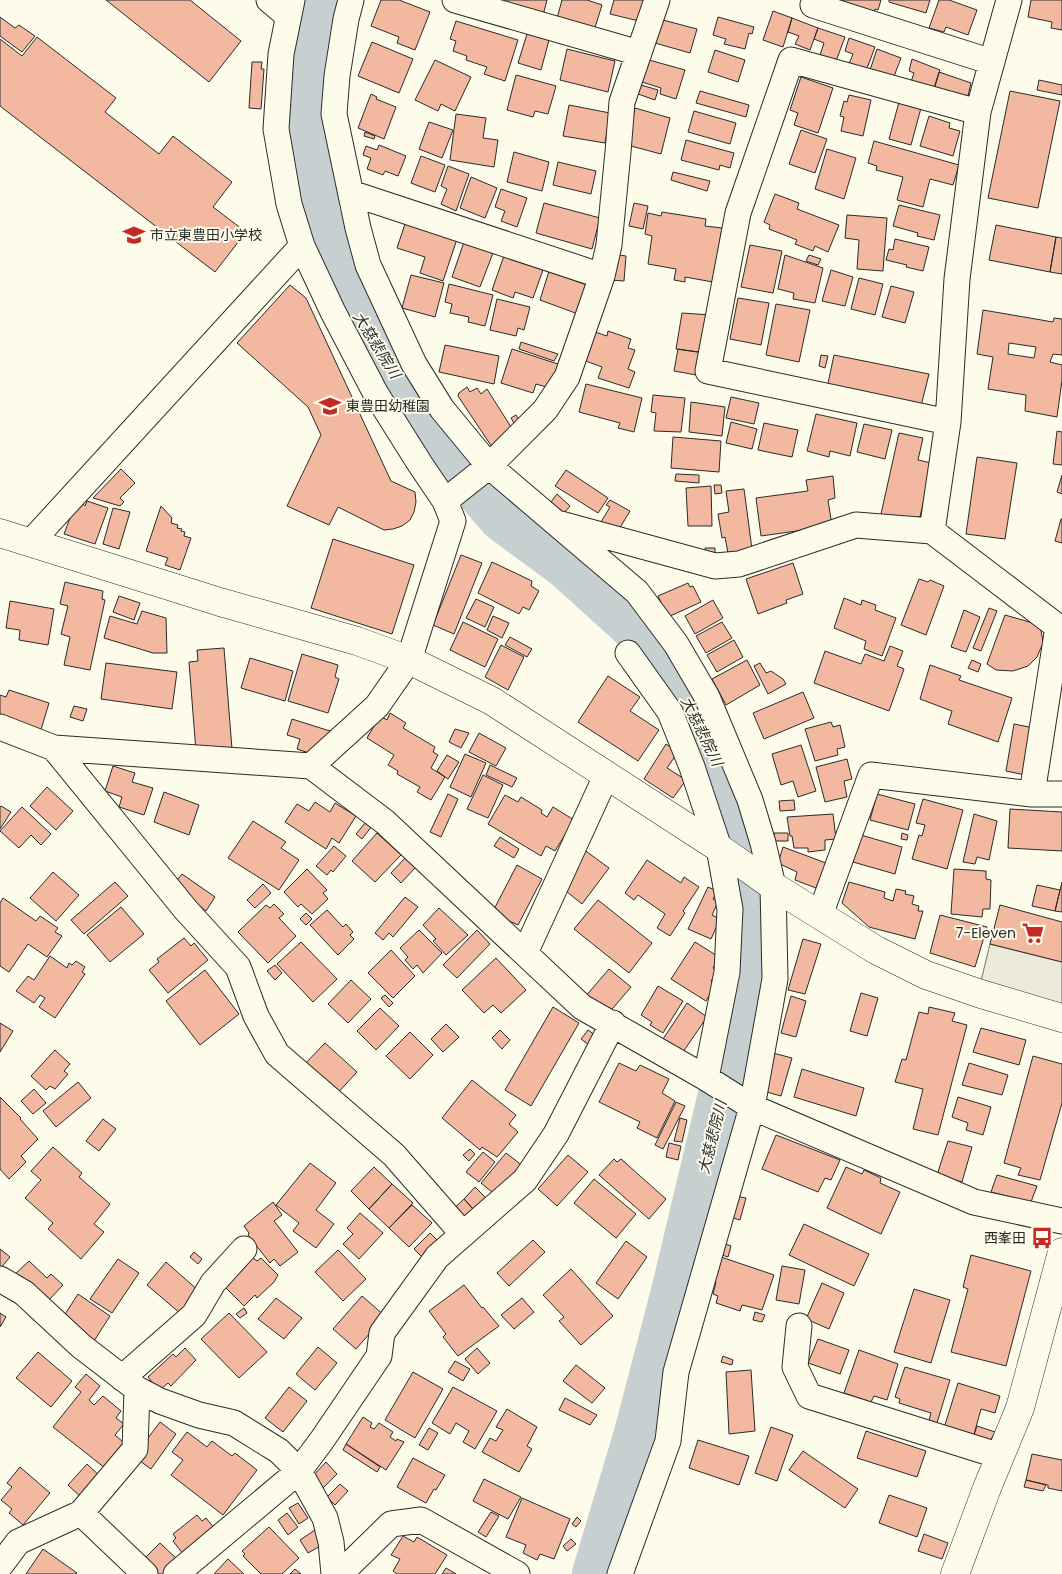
<svg xmlns="http://www.w3.org/2000/svg" width="1062" height="1574" viewBox="0 0 1062 1574" font-family="Poppins,'Noto Sans JP',sans-serif">
<style>
.parking{fill:#eceadb;stroke:#74746e}
.lines{fill:none;stroke-linecap:round;stroke-linejoin:round}
.river{stroke:#c7d0d0;stroke-width:50}
.building{fill:#f2b8a0;stroke:#2b2b2b;fill-rule:evenodd}
.minor-casing{stroke:#2b2b2b;stroke-width:27}
.tertiary-casing{stroke:#2b2b2b;stroke-width:29}
.minor{stroke:#fdfbea;stroke-width:25}
.tertiary{stroke:#fdfbea;stroke-width:28}
.labels{text-anchor:middle;dominant-baseline:central;stroke-width:4;stroke-linejoin:round;paint-order:stroke}
.poi-label{font-size:14px;fill:#2b2b2b;stroke:#fdfbea;text-anchor:start}
.water-label{font-size:15px;font-style:italic;fill:#2b2b2b;stroke:#fdfbea}
</style>
<rect width="100%" height="100%" fill="#fdfbea"/>
<path class="parking" d="M990,944L1062,962V1007L981,981Z"/>
<g class="lines">
<path class="river" d="M321,0L317,10L304,81L315,214L337,278L368,334L441,445L503,517L568,565L643,633L694,708L734,799L750,861L749,930L745,992L733,1053L676,1292L638,1437L597,1574"/>
</g>
<path class="building" d="M106,0H190L241,41L209,82Z
M381,0H399L430,12L415,50L397,43L399,37L371,26Z
M487,0H547L542,19Z
M562,0H587L602,5L593,34L556,22Z
M614,0H644L639,21L610,14Z
M835,0H881L878,10L875,9L872,16Z
M889,0H930L926,13L889,2Z
M939,0H949L977,10L968,35L946,27L944,32L929,28Z
M1031,0H1062V30L1051,28L1052,22L1028,17Z
M773,11L792,18L783,47L763,40Z
M0,17L15,28L19,25L35,36L22,52L0,36Z
M718,17L754,27L752,34L749,33L745,49L724,44L726,39L713,35Z
M792,18L818,28L810,50L795,44L799,36L788,32Z
M663,20L697,29L690,53L655,43Z
M456,21L518,40L505,81L484,74L487,67L466,60L467,56L453,51L456,41L450,39Z
M818,28L845,37L836,61L820,55L824,43L814,39Z
M527,34L549,40L541,70L518,63Z
M37,37L116,98L105,112L159,154L173,136L232,182L213,207L246,232L215,272L0,106V39L22,56Z
M849,38L875,47L866,71L849,64L853,54L845,51Z
M372,42L413,59L399,93L358,76Z
M567,49L615,61L608,92L560,80Z
M877,49L901,58L893,79L870,70Z
M715,50L745,60L738,82L708,72Z
M912,59L940,70L933,93L910,85L914,73L909,71Z
M435,60L471,77L455,111L441,104L438,111L415,100Z
M649,60L685,70L676,99L660,94L661,88L642,82Z
M252,62H262L261,69H264L261,109L249,108Z
M939,72L971,83L967,100L934,88Z
M516,75L556,86L548,114L535,111L533,117L507,110Z
M801,77L833,88L818,133L794,125L798,113L790,110Z
M1039,80L1062,85V95L1037,90Z
M641,85L658,90L655,100L638,94Z
M700,91L749,105L746,117L696,103Z
M1010,91L1060,101L1038,208L988,198Z
M371,94L377,97L376,99L396,107L384,139L358,128Z
M849,95L871,100L863,136L841,131L844,117L840,116L844,101L847,102Z
M899,102L921,108L911,145L889,139Z
M569,105L610,113L605,143L563,136Z
M635,108L670,118L661,154L627,145Z
M694,111L736,123L730,144L688,132Z
M456,114L486,118L483,138L498,140L494,167L450,160Z
M929,116L950,123L949,128L960,131L953,156L920,146Z
M429,122L453,130L442,158L419,149Z
M801,130L827,139L815,173L789,164Z
M365,132L375,136L374,139L364,136Z
M686,140L734,153L730,168L720,165L719,170L681,160Z
M874,141L959,165L953,185L930,179L923,207L897,200L903,177L876,170L877,166L868,163Z
M379,145L406,156L398,176L385,171L383,175L367,169L371,158L363,155L366,146L377,150Z
M827,149L856,158L844,199L815,189Z
M514,152L549,162L542,191L507,182Z
M421,156L445,165L435,192L411,183Z
M558,162L596,171L591,194L553,185Z
M448,166L469,174L456,211L441,204L447,189L441,186Z
M673,172L710,181L707,191L671,180Z
M471,177L497,188L485,218L460,208Z
M501,189L527,198L517,227L501,221L505,211L495,207Z
M775,194L799,203L797,209L839,225L828,252L815,246L813,251L795,244L797,240L769,229L770,225L764,222Z
M544,203L600,218L592,249L536,233Z
M634,203L648,206L643,229L629,226Z
M899,205L940,215L934,240L917,236L918,233L893,226Z
M662,212L706,219L705,226L722,228L713,282L685,277V282L674,280L676,269L648,264L652,236L645,234L648,213L661,216Z
M847,215L887,218L883,271L857,269L859,240L845,238Z
M407,218L458,236L443,281L420,273L425,257L397,248Z
M996,225L1056,237L1050,272L989,260Z
M1056,237L1062,238V274L1050,272Z
M895,239L929,247L923,271L906,267L907,265L886,260L889,249L893,250Z
M464,242L493,253L480,287L452,277Z
M750,245L782,251L773,293L741,287Z
M506,250L544,267L533,298L515,292L513,298L492,290Z
M612,254L626,256L624,281L610,280Z
M785,255L823,268L815,303L793,299L794,293L778,289Z
M809,255L821,259L818,265L806,261Z
M831,270L853,277L845,306L822,301Z
M549,271L589,286L578,314L540,300Z
M411,275L444,283L435,317L402,308Z
M859,278L883,284L875,315L851,309Z
M449,284L493,295L485,326L468,322L469,317L450,313L452,304L445,302Z
M290,285L306,298L391,481L415,492L416,502L414,512L410,520L402,526L393,529L384,530L338,507L329,525L287,506L321,435L308,407L237,343Z
M891,286L914,292L905,323L882,317Z
M738,298L769,303L761,345L730,339Z
M497,299L530,307L524,330L518,328L516,336L490,330Z
M776,304L810,310L799,362L766,355Z
M983,310L1053,322L1054,318L1062,319V355L1053,354L1050,362L1062,365V380L1057,417L1025,411L1026,395L988,389L993,357L977,354ZM1009,343L1036,347L1034,358L1008,354Z
M682,313L711,315L705,353L676,349Z
M592,331L607,336L608,331L631,339L628,348L635,350L628,369L635,372L629,388L598,378L602,367L583,360Z
M521,342L558,354L554,361L519,349Z
M445,345L499,356L494,384L439,372Z
M512,349L564,366L550,388L536,384L533,393L501,383Z
M678,349L705,353L702,376L674,371Z
M821,355L828,356L825,368L819,366Z
M834,355L929,374L921,406L827,388Z
M586,384L642,398L634,432L618,428L620,423L579,412Z
M467,387L470,392L477,388L481,394L487,389L516,435L494,450L458,396L459,393Z
M653,395L685,398L681,432L654,431L656,413L651,412Z
M731,397L759,403L754,424L726,418Z
M691,402L725,407L722,436L689,432Z
M816,414L857,423L850,456L830,451L829,457L807,451Z
M516,415L523,428L518,430L511,418Z
M731,422L757,429L752,449L726,443Z
M764,423L798,430L792,457L758,450Z
M864,424L892,430L885,459L857,452Z
M1057,431L1062,432V465L1053,464Z
M899,433L923,438L918,460L932,463L920,517H918L916,525L879,523Z
M673,437L721,441L719,472L671,468Z
M977,457L1017,463L1005,539L966,534Z
M121,469L135,483L120,498L124,502L120,506L93,498Z
M566,470L608,498L598,513L555,486Z
M676,474L699,475V483L675,481Z
M1062,475V494L1057,492Z
M833,476L835,498L828,500L832,526L761,536L756,498L808,491L806,480Z
M714,485H721L722,493L715,494Z
M711,486L712,526H688L686,488Z
M744,489L752,549L728,553L725,537L722,538L718,514L729,512L726,491Z
M557,494L570,506L564,513L551,502Z
M610,500L630,511L618,531L601,522L610,507L606,505Z
M87,501L108,508L95,544L64,534L70,518L83,504L85,506Z
M161,506L172,518L171,523L178,525L177,528L182,529L181,531L185,532L184,536L191,538L180,570L165,565L168,558L146,551Z
M113,508L130,512L119,549L103,544Z
M1061,519H1062V543L1055,541Z
M333,539L414,565L392,634L311,608Z
M705,548H715V557H706Z
M461,555L482,563L454,634L433,625Z
M492,562L532,581L531,586L539,591L529,610L523,607L519,614L478,593Z
M793,563L803,594L786,600L787,603L758,614L746,579Z
M919,579L928,582L930,580L944,586L926,635L901,625Z
M65,582L103,591L102,599L105,600L90,670L64,665L70,637L61,634L68,606L60,604Z
M688,583L690,587L693,586L701,602L668,617L658,596Z
M119,596L140,603L134,620L113,612Z
M844,598L861,605L862,600L876,605L875,610L896,618L882,656L864,649L866,641L834,628Z
M476,599L494,607L485,627L466,618Z
M713,600L723,618L695,634L685,616Z
M10,601L54,609L48,645L19,640L20,630L6,628Z
M989,608L997,611L981,651L973,648Z
M964,610L980,617L966,652L951,647Z
M142,611L166,618L167,653H153L104,638L110,616L137,624Z
M1005,615L1040,625L1042,636L1043,643L1037,657L1028,666L1013,671L996,670L987,664Z
M493,616L509,623L502,638L487,630Z
M463,622L498,639L485,667L450,650Z
M722,622L732,638L706,653L696,636Z
M510,637L532,649L527,657L505,645Z
M734,640L743,657L717,672L707,655Z
M501,645L524,657L508,690L485,677Z
M890,646L903,651L897,666L904,669L889,711L814,683L825,651L861,664L865,654L884,661Z
M224,648L232,749L196,752L189,662L198,661L197,650Z
M302,654L338,665L335,677L339,679L328,713L288,701Z
M250,658L293,671L285,701L241,688Z
M747,660L760,685L726,705L712,679Z
M972,660L981,664L978,672L968,668Z
M106,663L177,672L172,709L101,699Z
M760,663L766,673L771,671L783,679L786,684L768,694L754,666Z
M930,665L961,676L959,680L1012,698L998,742L948,724L952,711L920,699Z
M608,676L640,697L630,711L659,730L638,761L578,722Z
M9,690L49,703L40,733L0,720V695L6,697Z
M803,692L814,718L764,739L753,713Z
M74,706L87,709L83,721L70,717Z
M390,713L406,723L403,728L435,747L433,752L438,755L431,768L445,777L431,800L417,792L420,787L397,774L398,771L388,765L394,755L367,738L380,716L387,720Z
M292,719L333,732L315,755L297,749L300,739L287,735Z
M831,722L833,727L840,725L845,747L837,749L838,755L815,761L805,729Z
M1014,724L1039,729L1030,776L1006,771Z
M455,729L469,733L461,748L449,742Z
M479,733L506,748L496,766L469,752Z
M666,744L678,752L667,768L686,780L673,798L644,779Z
M801,745L816,791L798,797L793,781L781,785L772,754Z
M465,754L486,763L471,797L450,787Z
M447,755L459,762L448,779L437,771Z
M847,759L852,779L844,781L847,797L825,802L816,767Z
M490,765L517,778L512,787L486,775Z
M113,766L135,773L132,782L153,788L144,815L119,807L122,797L105,791Z
M483,775L503,785L488,818L467,809Z
M47,787L73,811L56,830L30,806Z
M164,792L199,805L189,835L154,822Z
M448,794L458,799L441,837L430,832Z
M877,794L915,804L908,830L870,820Z
M505,795L518,802L521,797L542,810L541,813L547,817L553,807L574,820L555,851L546,846L541,856L488,824Z
M923,799L963,810L947,869L912,859L919,835L922,836L925,825L916,823Z
M794,800L795,810L780,811L779,801Z
M315,802L330,812L335,803L356,816L339,843L332,838L326,849L285,822L297,804L309,811Z
M1,806L11,812L0,829V807Z
M22,807L51,834L41,845L31,835L19,848L0,831Z
M1010,809L1062,812V851L1008,848Z
M833,814L836,839L825,840V850L808,852V848H794L792,836H790L787,817Z
M974,814L997,821L989,860L977,857L975,864L963,862Z
M253,821L286,842L281,848L299,860L279,890L228,858Z
M366,822L372,826L362,839L356,834Z
M377,833L401,855L375,882L352,861Z
M774,833H788V841H774Z
M902,833L908,835L907,840L901,839Z
M861,835L902,847L895,874L853,862Z
M500,837L519,849L514,858L494,846Z
M334,846L346,856L333,872L331,870L327,875L316,866Z
M783,847L826,863L816,888L795,880L797,872L778,863Z
M583,849L609,868L582,904L561,887Z
M405,858L416,867L401,883L391,873Z
M647,860L681,883L684,877L699,887L683,911L685,913L670,936L657,928L665,914L638,895L634,900L625,893Z
M517,865L542,879L518,925L492,913Z
M307,869L327,890L323,893L328,899L312,914L301,904L298,907L284,892Z
M954,869L986,871V879L991,880L990,909H983L982,917L951,914Z
M53,872L79,895L56,921L30,898Z
M182,874L215,897L206,911L174,884Z
M115,882L128,896L84,934L71,920Z
M849,882L885,892L884,898L893,901L896,889L906,891L905,894L914,896L912,904L919,906L918,911H923L915,939L869,927L842,903Z
M1062,882V912L1055,911Z
M263,884L271,893L255,908L247,900Z
M1037,885L1060,890L1055,911L1032,906Z
M708,887L717,891L713,899L718,902L712,915L720,919L711,939L688,929Z
M405,897L418,907L393,937L389,933L383,940L375,933Z
M3,898L36,921L40,916L58,928L55,932L62,936L47,957L28,944L9,972L0,966V903Z
M598,900L652,943L629,973L574,929Z
M274,904L284,914L279,918L296,936L268,963L238,932L266,905L270,908Z
M1000,905L1062,922V962L990,944Z
M121,907L144,934L110,962L87,935Z
M439,908L468,935L446,955L433,941L436,939L423,925Z
M327,910L343,927L346,924L353,932L350,935L354,939L338,955L310,925Z
M306,913L312,919L306,925L300,919Z
M940,915L987,927L975,967L930,953Z
M419,930L442,953L423,973L417,965L413,969L405,960L408,957L400,948Z
M477,930L490,944L457,978L443,965Z
M184,938L191,946L194,943L208,960L168,993L149,970L159,962L157,959Z
M803,939L821,944L805,994L788,990Z
M301,942L337,979L313,1002L277,964Z
M695,942L719,957L713,968L717,971L711,981L716,984L706,1001L671,979Z
M391,950L415,976L393,998L368,973Z
M50,956L67,968L69,963L72,965L76,961L85,967L82,972L85,974L55,1018L39,1007L45,998L40,995L34,1003L16,991L28,976L34,980Z
M496,958L526,990L501,1013L493,1005L484,1013L462,990Z
M275,965L282,973L275,980L267,971Z
M609,969L631,987L607,1015L585,997Z
M205,970L239,1014L200,1045L166,1001Z
M351,980L371,999L348,1023L328,1004Z
M658,986L683,1001L663,1033L650,1025L652,1022L641,1015Z
M861,993L878,998L867,1036L850,1031Z
M385,995L393,1003L389,1007L381,998Z
M791,996L806,1001L796,1037L781,1033Z
M687,1003L707,1017L683,1052L663,1039Z
M553,1007L579,1023L531,1106L505,1090Z
M929,1007L955,1013L952,1021L967,1025L938,1135L913,1129L923,1089L895,1082L902,1059L906,1060L919,1012L928,1014Z
M380,1008L399,1026L376,1050L357,1031Z
M0,1023L13,1031L0,1052Z
M446,1024L459,1037L443,1052L431,1039Z
M981,1028L1026,1040L1019,1065L973,1052Z
M500,1030L510,1040L502,1049L492,1038Z
M588,1030L599,1038L592,1047L581,1039Z
M410,1032L433,1055L410,1079L386,1056Z
M325,1043L357,1072L334,1097L302,1067Z
M55,1050L70,1064L64,1071L68,1074L55,1089L50,1086L46,1090L31,1076Z
M773,1053L792,1058L781,1096L763,1091Z
M1033,1056L1062,1064V1103L1040,1180L1018,1175L1021,1168L1004,1163Z
M619,1063L636,1071L640,1065L669,1079L662,1093L675,1101L657,1138L637,1128L640,1122L599,1102Z
M969,1063L1008,1075L1002,1095L962,1085Z
M802,1069L864,1088L856,1116L794,1097Z
M472,1080L516,1115L509,1124L518,1132L497,1157L482,1147L480,1150L442,1118Z
M78,1082L91,1098L56,1127L43,1111Z
M34,1089L46,1103L33,1114L21,1101Z
M0,1097L21,1118L20,1119L38,1139L21,1156L26,1162L9,1179L0,1169Z
M958,1097L991,1107L983,1135L966,1130L968,1123L952,1117Z
M676,1102L685,1106L663,1149L655,1145Z
M680,1118L687,1120L682,1142L674,1141Z
M103,1119L116,1129L99,1151L86,1141Z
M776,1135L840,1160L831,1180L825,1178L818,1192L762,1169Z
M948,1141L972,1147L962,1182L937,1175Z
M669,1143L681,1146L678,1160L666,1157Z
M53,1147L82,1173L79,1177L110,1204L94,1224L104,1232L81,1259L48,1229L53,1223L25,1198L41,1180L31,1171Z
M470,1149L475,1154L469,1161L463,1155Z
M483,1152L495,1162L479,1182L466,1172Z
M506,1153L523,1166L498,1197L481,1183Z
M568,1155L588,1172L557,1206L538,1189Z
M614,1159L617,1162L621,1159L666,1199L649,1219L599,1175Z
M310,1163L336,1183L316,1210L334,1224L316,1248L293,1231L299,1223L276,1205Z
M374,1167L392,1184L369,1209L351,1191Z
M846,1167L862,1174L864,1170L881,1178L880,1183L900,1192L881,1234L827,1208Z
M997,1175L1037,1186L1031,1202L991,1192Z
M594,1179L636,1214L616,1238L574,1203Z
M392,1184L413,1203L389,1228L369,1209Z
M475,1187L486,1198L474,1210L464,1199Z
M736,1196L746,1198L740,1220L730,1217Z
M464,1199L474,1210L461,1222L450,1212Z
M273,1202L282,1215L274,1221L298,1252L280,1266L274,1259L270,1263L248,1235L249,1233L244,1226Z
M412,1205L432,1223L409,1247L389,1228Z
M360,1213L383,1233L359,1259L343,1244L353,1234L347,1228Z
M804,1224L869,1254L854,1286L789,1255Z
M430,1233L442,1245L426,1261L414,1249Z
M533,1240L545,1252L509,1286L497,1273Z
M626,1241L647,1257L618,1299L596,1283Z
M723,1243L731,1246L728,1257L719,1254Z
M0,1249L10,1257L0,1269Z
M338,1250L366,1279L343,1301L315,1272Z
M194,1252L202,1259L198,1264L190,1257Z
M971,1255L1031,1271L1006,1366L951,1352L968,1289L963,1287Z
M252,1257L257,1261L261,1258L278,1275L274,1282L257,1298L255,1295L244,1306L223,1285Z
M721,1257L774,1275L762,1310L742,1305L740,1311L716,1303L718,1296L713,1294L716,1282L712,1281Z
M118,1259L139,1273L112,1313L90,1299Z
M29,1261L47,1278L51,1274L63,1285L46,1303L14,1275Z
M166,1262L200,1292L181,1314L147,1285Z
M782,1266L805,1270L799,1304L776,1300Z
M571,1269L613,1316L581,1345L559,1321L564,1317L543,1295Z
M822,1283L844,1293L829,1329L806,1319Z
M464,1285L482,1308L483,1307L499,1326L458,1356L443,1337L446,1334L429,1311Z
M914,1289L950,1300L931,1363L894,1352Z
M78,1294L110,1316L94,1341L62,1319Z
M362,1296L385,1316L356,1349L333,1329Z
M276,1298L302,1318L284,1339L258,1319Z
M522,1298L534,1312L514,1329L501,1315Z
M244,1308L247,1313L240,1318L236,1314Z
M755,1312L765,1315L762,1322L753,1320Z
M0,1313L6,1317L0,1327Z
M229,1313L267,1352L239,1378L201,1339Z
M818,1339L849,1350L840,1374L808,1363Z
M318,1347L337,1363L315,1390L296,1374Z
M185,1348L196,1360L171,1386L168,1383L159,1391L148,1377L173,1354L176,1357Z
M477,1348L490,1363L478,1374L465,1359Z
M859,1350L898,1364L887,1400L874,1396L871,1402L844,1393Z
M38,1352L72,1381L51,1407L16,1378Z
M723,1356L733,1360L732,1365L721,1362Z
M455,1361L470,1369L463,1381L448,1372Z
M576,1365L605,1388L592,1403L563,1381Z
M905,1367L950,1380L936,1426L928,1424L931,1413L899,1403L900,1399L895,1397Z
M751,1370L755,1431L729,1434L726,1372Z
M413,1372L443,1389L415,1438L385,1420Z
M86,1374L100,1386L89,1400L94,1405L103,1396L121,1411L116,1418L124,1424L115,1435L124,1443L105,1468L53,1427L81,1392L75,1387Z
M958,1383L1000,1396L995,1413L981,1409L973,1438L944,1428Z
M289,1387L307,1401L283,1432L265,1418Z
M453,1387L497,1411L475,1449L463,1442L469,1431L456,1423L450,1434L432,1423Z
M565,1398L597,1415L590,1425L559,1410Z
M507,1409L537,1427L527,1446L532,1449L519,1472L482,1452L490,1438L496,1441L503,1430L496,1427Z
M363,1417L372,1423L370,1427L374,1429L379,1423L393,1432L390,1437L396,1441L397,1439L404,1442L386,1470L346,1444Z
M160,1422L176,1434L151,1469L140,1461L145,1442Z
M977,1426L995,1432L989,1443L973,1438Z
M771,1427L793,1435L777,1481L755,1473Z
M429,1428L438,1433L428,1450L419,1445Z
M866,1431L926,1451L917,1477L857,1458Z
M187,1432L207,1447L212,1441L232,1456L235,1453L257,1470L223,1515L171,1475L183,1460L172,1452Z
M698,1440L749,1456L739,1485L689,1468Z
M346,1444L380,1467L377,1472L343,1450Z
M803,1451L858,1489L845,1508L789,1470Z
M1032,1454L1062,1460V1491L1048,1488V1485L1026,1480Z
M413,1458L445,1475L436,1490L434,1489L426,1503L397,1487Z
M326,1462L337,1474L323,1488L312,1477Z
M87,1464L103,1479L84,1500L68,1485Z
M20,1467L50,1493L23,1525L9,1513L12,1509L1,1500L12,1487L7,1483Z
M484,1479L521,1497L508,1519L473,1501Z
M1026,1480L1046,1485L1043,1491L1024,1487Z
M340,1484L348,1491L335,1505L327,1497Z
M889,1495L927,1508L917,1537L879,1523Z
M522,1498L570,1519L554,1559L540,1554L537,1560L523,1553L526,1545L506,1537Z
M298,1503L308,1518L299,1524L289,1508Z
M491,1512L499,1516L486,1537L478,1532Z
M287,1513L298,1527L288,1535L278,1520Z
M197,1515L202,1521L206,1518L219,1534L187,1559L173,1541L176,1538L173,1534Z
M577,1517L581,1521L576,1527L572,1524Z
M269,1527L299,1558L282,1574H261L243,1556L245,1554L242,1551Z
M315,1530L324,1544L308,1553L300,1540Z
M924,1534L948,1543L942,1559L918,1551Z
M403,1536L414,1542L417,1537L447,1555L435,1574H397L393,1571L400,1559L391,1555Z
M571,1539L576,1544L567,1551L563,1546Z
M160,1543L179,1561L167,1574H156L143,1560Z
M43,1549L77,1573L76,1574H26Z
M228,1559L244,1574H214Z
M446,1568L456,1574H442Z
M295,1569L301,1574H290Z"/>
<g class="lines">
<g class="minor-casing">
<path id="minor" d="M269,0L288,16
M292,0L281,54L276,129L289,204L302,246L333,312L376,394L420,464L445,501L453,521L409,660L377,706L311,766
M351,0L346,19L337,76L334,114L358,228L368,265L414,364L442,409L489,466L637,592L676,644L707,697L750,800L763,843L773,886L775,979L752,1107L676,1372L668,1441L620,1574
M455,0L639,53
M815,0L813,5L992,62
M351,193L602,276
M948,422L708,371L738,213L791,60L978,112
M445,501L489,466L545,410L567,377L602,276L609,245L618,152L622,102L657,0
M561,524L715,566L739,564L856,525L932,531L1058,627L1032,794H1062
M932,531L948,422L957,279L978,112L1009,0
M30,543L302,246
M0,727L54,748L311,766L385,822L582,1007L706,1078L727,972L730,909L719,848L692,767L670,712L628,653
M54,748L186,910L238,967L256,1016L277,1054L394,1155L463,1234
M820,915L871,775L1032,794
M525,953L606,776
M706,1078L752,1107L974,1202L1062,1221
M0,1279L24,1293L81,1346L137,1389L160,1401L199,1415L234,1423L279,1451L299,1471L325,1518L331,1542L334,1574
M799,1326L795,1367L809,1396L1000,1456
M122,1378L194,1315L213,1283L244,1249
M81,1513L145,1574
M0,1566L18,1542L81,1513L135,1449L137,1389
M176,1574L299,1471L322,1440L379,1356L382,1333L437,1257L525,1180L556,1134L613,1023
M340,1574L391,1524L421,1520L517,1574"/>
</g>
<g class="tertiary-casing">
<path id="tertiary" d="M0,533L220,602L357,641L409,660L492,701L719,848L773,886L876,950L926,975L981,994L1062,1018
M955,1574L987,1488L1020,1408L1062,1252"/>
</g>
<use href="#minor" class="minor"/>
<use href="#tertiary" class="tertiary"/>
</g>
<defs>
<g id="school-bare" transform="scale(1.725)"><path d="M0-5L7-2L0 1L-7-2ZM-4 1L0 2.5L4 1V4Q0 6-4 4Z" fill="#c62828" stroke="#fdfbea" stroke-width="2.5" paint-order="stroke"/></g>
<g id="supermarket-bare" transform="scale(1.725)"><path d="M-6-5.5h2.5l.6 2H6L4.5 2H-2.5L-4.4-4H-6ZM-1.5 3.2a1.3 1.3 0 1 0 .1 0ZM3 3.2a1.3 1.3 0 1 0 .1 0Z" fill="#c62828" stroke="#fdfbea" stroke-width="2.5" paint-order="stroke"/></g>
<g id="bus-bare" transform="scale(1.725)"><path d="M-5-6H5V4H4V6H2V4H-2V6H-4V4H-5ZM-3.5-4V0h7V-4ZM-3.5 1.2v1.5H-2V1.2ZM2 1.2v1.5H3.5V1.2Z" fill="#c62828" stroke="#fdfbea" stroke-width="2.5" paint-order="stroke"/></g>
</defs>
<g fill-rule="evenodd">
<use href="#school-bare" x="134" y="235"/>
<use href="#school-bare" x="330" y="406"/>
<use href="#supermarket-bare" x="1033" y="933"/>
<use href="#bus-bare" x="1042" y="1238"/>
</g>
<g class="labels">
<g class="poi-label">
<text x="150" y="235">市立東豊田小学校</text>
<text x="346" y="406">東豊田幼稚園</text>
<text x="1016" y="933" text-anchor="end">7-Eleven</text>
<text x="1026" y="1238" text-anchor="end">西峯田</text>
</g>
<g class="water-label">
<text transform="translate(377 345) rotate(58)">大慈悲院川</text>
<text transform="translate(702 731) rotate(64)">大慈悲院川</text>
<text transform="translate(712 1137) rotate(-76)">大慈悲院川</text>
</g>
</g>
</svg>
